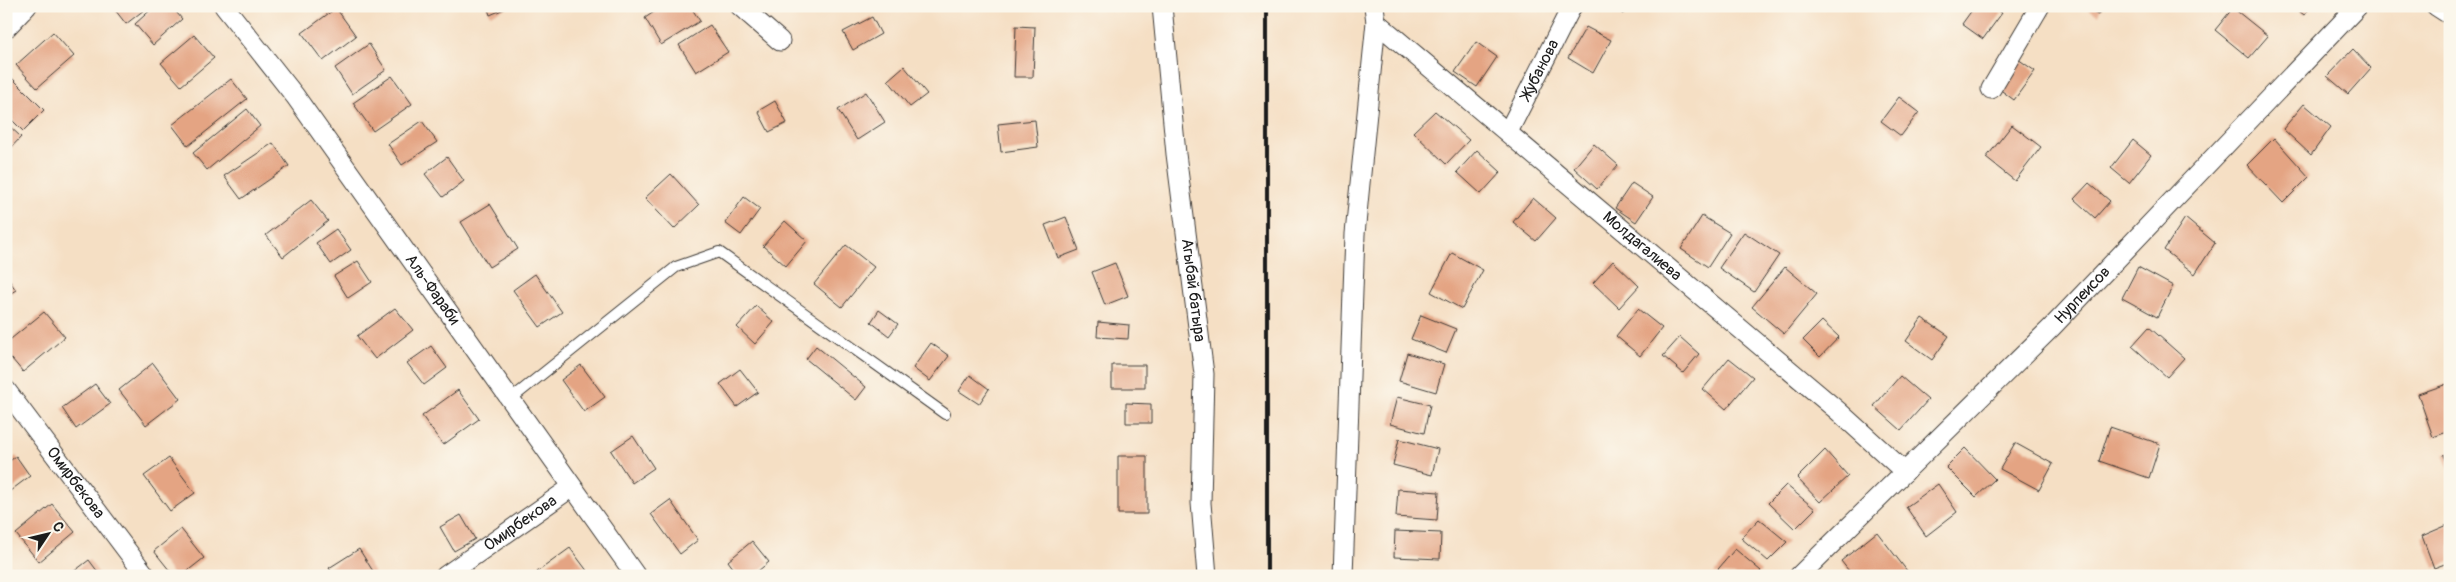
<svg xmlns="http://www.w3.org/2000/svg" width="2456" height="582" viewBox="0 0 2456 582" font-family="Pangolin,sans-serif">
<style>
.building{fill:#e4a483}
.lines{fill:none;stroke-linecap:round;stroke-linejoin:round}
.service-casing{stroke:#3d3935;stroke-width:12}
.minor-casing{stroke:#3d3935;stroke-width:21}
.service{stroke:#fff;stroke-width:10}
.minor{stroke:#fff;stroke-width:19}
.rail{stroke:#1c1c1c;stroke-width:4}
.labels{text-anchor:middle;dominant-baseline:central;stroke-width:5;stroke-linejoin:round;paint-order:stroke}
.street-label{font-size:16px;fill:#1c1c1c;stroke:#fbf7ec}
</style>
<rect width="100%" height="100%" fill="#fbf7ec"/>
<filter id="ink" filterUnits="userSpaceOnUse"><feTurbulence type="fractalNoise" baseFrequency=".02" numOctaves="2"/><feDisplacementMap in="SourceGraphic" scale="10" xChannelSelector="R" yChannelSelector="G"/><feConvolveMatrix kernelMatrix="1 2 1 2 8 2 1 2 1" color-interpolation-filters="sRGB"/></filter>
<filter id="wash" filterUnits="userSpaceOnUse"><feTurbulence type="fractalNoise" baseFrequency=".0096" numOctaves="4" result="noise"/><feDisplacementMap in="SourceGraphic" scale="20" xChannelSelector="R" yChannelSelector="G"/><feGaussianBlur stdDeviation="1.12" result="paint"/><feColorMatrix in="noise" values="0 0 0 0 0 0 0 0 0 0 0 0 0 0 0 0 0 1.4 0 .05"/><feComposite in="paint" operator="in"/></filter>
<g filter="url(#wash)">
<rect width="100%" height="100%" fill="#f5dfc4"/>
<g id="blocks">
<path class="building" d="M112,6H149L126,24Z
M155,6H171L182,19L153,45L135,24Z
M487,6H511L490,15Z
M663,6H690L700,21L661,45L645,18Z
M1610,6H1627L1623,14Z
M1975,6H1992L2002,13L1983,39L1962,24Z
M2081,6H2102L2098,15Z
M2293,6H2311L2304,15Z
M336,8L356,36L323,61L302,33Z
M2233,8L2268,36L2249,58L2215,30Z
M872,17L881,34L853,50L843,32Z
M710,25L728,52L696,72L679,45Z
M1016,26L1035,27L1033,77H1014Z
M1586,27L1611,40L1593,73L1568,58Z
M53,32L74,56L37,88L16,65Z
M194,35L214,58L181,86L161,63Z
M1476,42L1497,57L1477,87L1455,72Z
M369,44L386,70L352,94L335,68Z
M2353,49L2371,68L2348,94L2327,76Z
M2018,59L2035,71L2014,100L1998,88Z
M904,66L927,94L910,107L888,80Z
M6,72L44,110L23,131L6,114Z
M392,76L412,104L373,131L353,103Z
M231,79L247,99L188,146L172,125Z
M866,92L885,122L857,140L838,110Z
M1899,97L1919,112L1901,136L1881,121Z
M775,101L787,123L769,132L758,111Z
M2304,104L2331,127L2311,155L2283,129Z
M247,109L260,126L207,170L193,153Z
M1435,111L1469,140L1446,164L1413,132Z
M1035,120L1038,147L1001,152L998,124Z
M422,121L437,142L402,165L388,144Z
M6,123L21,137L6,153Z
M2012,125L2041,147L2015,181L1986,158Z
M2274,138L2309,177L2283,203L2247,165Z
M2133,140L2151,155L2129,183L2111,168Z
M273,143L289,166L241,199L224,176Z
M1594,144L1618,165L1597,189L1574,168Z
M1477,150L1501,172L1481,194L1457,172Z
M447,157L464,181L443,197L425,174Z
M671,174L699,205L674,229L645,198Z
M1632,183L1653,197L1636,222L1615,208Z
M2089,183L2110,201L2095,218L2074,199Z
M744,197L760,209L741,235L725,223Z
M1533,198L1556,218L1536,241L1513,222Z
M311,200L328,221L283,257L266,235Z
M490,204L518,249L489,267L461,222Z
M1702,216L1730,233L1708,267L1681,249Z
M1066,217L1079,250L1058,258L1045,225Z
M2185,218L2215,243L2195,274L2164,250Z
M785,221L807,241L786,266L763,246Z
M336,229L351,250L331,264L316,243Z
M1744,232L1779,255L1754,292L1719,268Z
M846,245L874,267L842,307L814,284Z
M1452,253L1483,270L1462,309L1431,292Z
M358,261L372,282L348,298L334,276Z
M1613,261L1639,286L1619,308L1593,283Z
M1115,263L1128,296L1105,305L1092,272Z
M1785,267L1817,294L1784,334L1752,307Z
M2138,267L2173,286L2157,317L2122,298Z
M535,274L562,312L540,327L513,290Z
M6,276L16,290L6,296Z
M756,306L774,322L755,344L737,327Z
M395,308L413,330L375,359L357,336Z
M1638,309L1662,328L1640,356L1616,336Z
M879,310L898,324L889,336L871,322Z
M44,312L65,337L23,372L6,352V343Z
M1421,315L1456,329L1446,353L1411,339Z
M1922,318L1949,336L1932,360L1906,341Z
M1822,321L1839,337L1820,357L1803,340Z
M1098,322L1129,325L1128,339L1097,337Z
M2149,327L2184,358L2167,377L2132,346Z
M1680,337L1699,354L1683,373L1663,356Z
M931,343L949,356L930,381L913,368Z
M431,346L447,368L424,385L407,363Z
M816,346L866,387L856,400L806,359Z
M1407,353L1444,364L1436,392L1399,381Z
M1729,358L1753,377L1726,409L1703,389Z
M153,363L180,399L146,425L119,390Z
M581,365L605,397L584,412L561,380Z
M1112,365H1145V388H1112Z
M740,369L758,392L737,407L720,384Z
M970,375L989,389L979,404L959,391Z
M1900,376L1928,400L1901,430L1874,406Z
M2450,383V431L2433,437L2418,394Z
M95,384L110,404L76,429L62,408Z
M458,390L479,419L443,445L422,416Z
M1397,397L1430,405L1424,433L1390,424Z
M1126,403L1151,404V423H1126Z
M2110,427L2160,444L2149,478L2099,461Z
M633,436L654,468L632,483L611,451Z
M1399,439L1438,449L1432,475L1393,465Z
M2015,443L2053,464L2039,490L2000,469Z
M1965,448L1995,479L1976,497L1946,467Z
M1825,450L1848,476L1820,502L1797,478Z
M2450,452V472L2443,455Z
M16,456L30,476L6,494V464Z
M1118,456H1147V514H1118Z
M169,458L195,493L170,511L144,476Z
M1938,484L1957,512L1926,536L1906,507Z
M1786,485L1815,509L1795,529L1768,503Z
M1398,489L1439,492L1437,520L1396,517Z
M670,500L698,540L680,554L651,514Z
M52,504L75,532L39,562L16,534Z
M461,515L475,539L454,551L440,527Z
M1759,519L1787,542L1768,561L1741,538Z
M2450,524V562L2434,568L2422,536Z
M181,529L204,558L181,576H174L154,551Z
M1395,531L1441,533L1440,559L1394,557Z
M1877,532L1911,576H1853L1841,561Z
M752,541L769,562L752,576H739L728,561Z
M570,548L591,576H539L537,572Z
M359,549L376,576H334L329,568Z
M1735,549L1761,571L1757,576L1714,574Z
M89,560L101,576H68Z
M1110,574H1150V576H1110Z"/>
</g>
</g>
<g filter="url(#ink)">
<use href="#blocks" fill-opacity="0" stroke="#3d3935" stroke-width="1"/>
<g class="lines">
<g class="service-casing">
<path id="service" d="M511,399L676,267L719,252L945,414"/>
</g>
<g class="minor-casing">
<g id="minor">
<path id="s1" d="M224,6L295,96L636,576"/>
<path d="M740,6L780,41"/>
<path id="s2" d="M1162,6L1176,154L1204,374L1201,503L1207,576"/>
<path d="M2436,6L2450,15"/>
<path id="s3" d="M1376,22L1838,411L1905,472"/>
<path d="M6,28L27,6"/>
<path d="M1991,89L2040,6"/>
<path id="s4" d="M1508,132L1572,6"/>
<path id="s5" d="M6,390L146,576"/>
<path id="s6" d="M445,576L572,487"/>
<path d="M1343,576L1355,234L1376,22L1374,6"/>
<path id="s7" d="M1799,576L2052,327L2358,6"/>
</g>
</g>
<use href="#service" class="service"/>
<use href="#minor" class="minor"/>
<path class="rail" d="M1267,576V6"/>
</g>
</g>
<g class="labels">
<g class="street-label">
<text stroke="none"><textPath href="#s4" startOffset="70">Жубанова</textPath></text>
<text stroke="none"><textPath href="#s3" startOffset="348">Молдагалиева</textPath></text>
<text stroke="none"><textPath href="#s1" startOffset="352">Аль-Фараби</textPath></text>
<text stroke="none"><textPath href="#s2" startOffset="286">Агыбай батыра</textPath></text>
<text stroke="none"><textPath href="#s7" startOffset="399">Нурпеисов</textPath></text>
<text stroke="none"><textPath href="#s5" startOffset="116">Омирбекова</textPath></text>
<text stroke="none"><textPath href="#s6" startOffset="92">Омирбекова</textPath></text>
</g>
</g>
<rect width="2456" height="582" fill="none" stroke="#fbf7ec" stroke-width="25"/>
<g transform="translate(48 534) rotate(55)" stroke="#fbf7ec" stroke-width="4" paint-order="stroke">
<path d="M0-4L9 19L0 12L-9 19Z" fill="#1c1c1c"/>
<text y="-8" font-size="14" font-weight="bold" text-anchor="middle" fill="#1c1c1c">С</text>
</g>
</svg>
